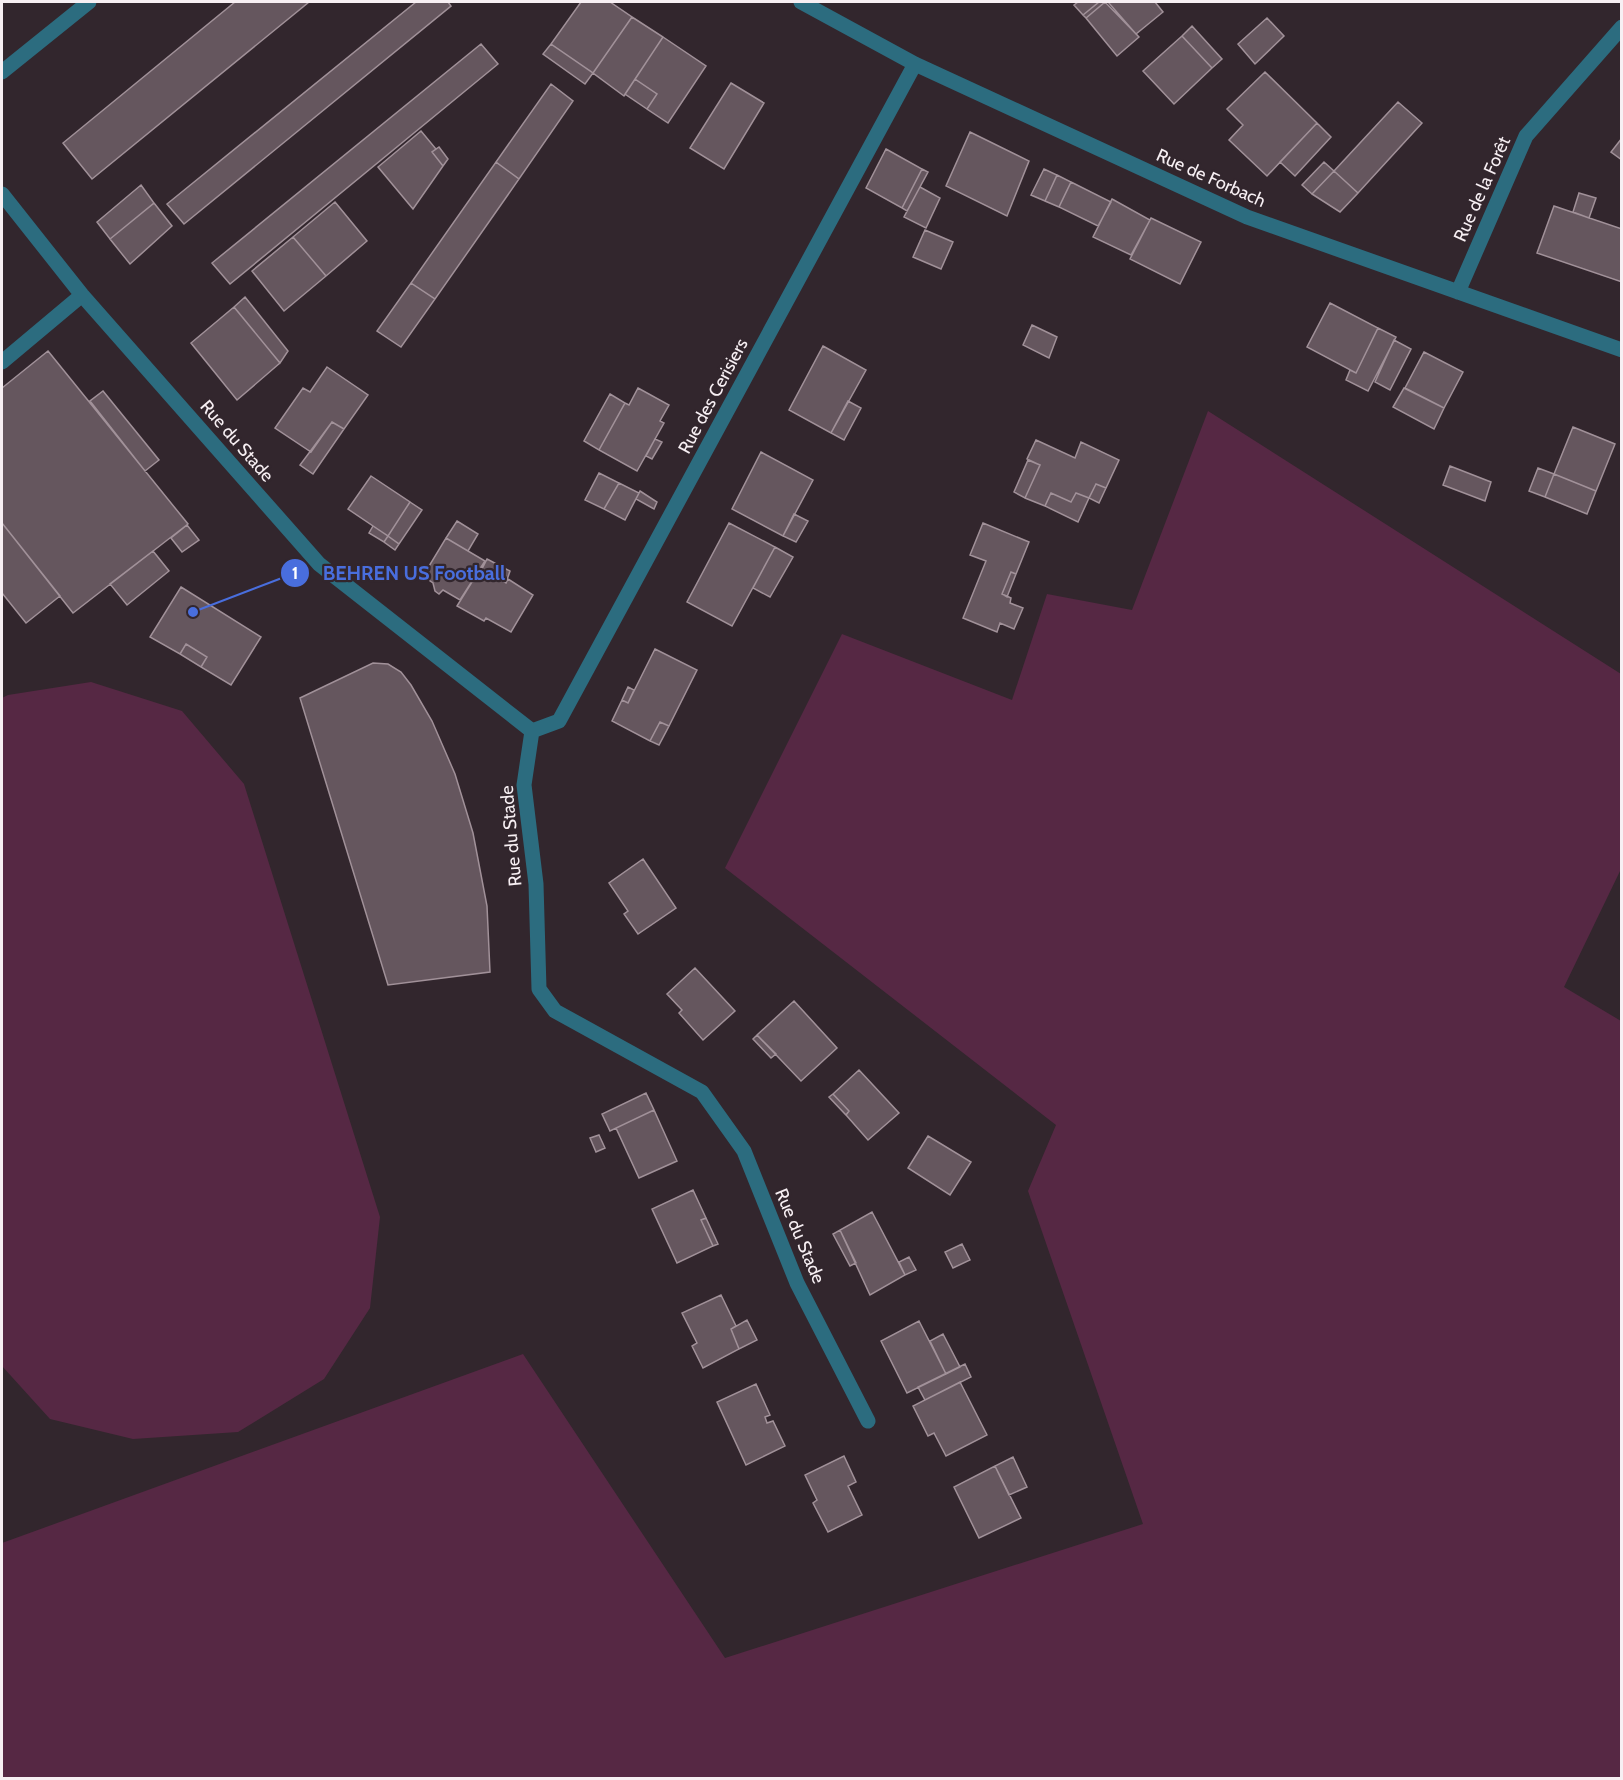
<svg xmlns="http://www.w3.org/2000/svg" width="1623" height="1780" viewBox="0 0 1623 1780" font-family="Cabin,sans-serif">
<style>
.green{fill:#562844}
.building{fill:#65565e;stroke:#a19199;stroke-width:1.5}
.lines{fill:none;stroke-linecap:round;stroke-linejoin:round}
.minor{stroke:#2c6c7f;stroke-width:15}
.labels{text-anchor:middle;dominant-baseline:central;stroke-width:4.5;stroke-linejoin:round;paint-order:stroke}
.street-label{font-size:18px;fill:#f7eff3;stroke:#32262d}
.leader{fill:none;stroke:#496edd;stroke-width:2}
.callout-dot{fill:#496edd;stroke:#32262d;stroke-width:2}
.mark-label{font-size:18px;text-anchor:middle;font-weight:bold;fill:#fff}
.callout-label{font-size:20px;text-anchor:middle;font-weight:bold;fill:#496edd;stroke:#32262d;stroke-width:4.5;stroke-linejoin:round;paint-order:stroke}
</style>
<rect width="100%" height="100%" fill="#32262d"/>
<path class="green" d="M1208,411L1621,674V869L1564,987L1621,1021V1778H2V1543L523,1354L725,1658L1143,1524L1028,1191L1056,1125L725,868L842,634L1012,700L1047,594L1132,610Z
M91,682L182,711L244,784L380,1217L370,1308L324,1379L238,1432L133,1439L50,1419L2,1366V698L8,695Z"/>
<path class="building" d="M235,2H309L92,179L63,143Z
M416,2H448L451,6L184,224L167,204Z
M581,2H610L632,17L593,73L551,44Z
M1078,2H1099L1083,15L1074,5Z
M1099,2H1105L1086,18L1083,15Z
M1105,2L1139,37L1117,56L1086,18Z
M1108,2H1155L1163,12L1136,34Z
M632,17L663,37L624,96L593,73Z
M1267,18L1284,36L1255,64L1238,44Z
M1192,26L1222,59L1212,68L1182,36Z
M1182,36L1212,68L1174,104L1143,71Z
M663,37L706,66L668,123L647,109L657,94L635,79Z
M481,44L498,64L230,284L212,263Z
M551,44L593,73L585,84L543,54Z
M1265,72L1317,123L1267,176L1229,140L1243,125L1227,109Z
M635,79L657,94L647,109L625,94Z
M731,83L764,103L724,169L690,148Z
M551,84L573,101L519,179L496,162Z
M1398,102L1422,123L1358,193L1334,171Z
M1317,123L1331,137L1295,176L1280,162Z
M421,131L436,149L432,152L443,166L413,209L378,167Z
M970,132L1029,161L1007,216L946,186Z
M1622,138V160L1611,152Z
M439,147L448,159L443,166L432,152Z
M886,149L922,169L902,208L866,188Z
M496,162L519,179L435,299L411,283Z
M1324,162L1334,171L1312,194L1302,185Z
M922,169L928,172L907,211L902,208Z
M1044,169L1057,175L1045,201L1031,195Z
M1334,171L1358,193L1340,212L1312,194Z
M1057,175L1071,182L1059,207L1045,201Z
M1071,182L1111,202L1098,226L1059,207Z
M141,185L154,203L110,239L97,222Z
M920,187L940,198L926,228L904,217Z
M1579,193L1596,198L1589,218L1573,212Z
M1112,199L1150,220L1131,255L1093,237Z
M335,202L367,241L326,276L293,237Z
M154,203L172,226L130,264L110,239Z
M1554,206L1622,229V282L1537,253Z
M1151,218L1201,242L1180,284L1130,259Z
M925,230L953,242L941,269L913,257Z
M293,237L326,276L284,311L252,271Z
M411,283L435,299L401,347L377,331Z
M245,297L288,351L280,363L234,307Z
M1330,303L1378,328L1356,373L1307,347Z
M234,307L280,363L237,400L191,343Z
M1032,325L1057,337L1049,358L1023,345Z
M1378,328L1396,337L1368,391L1346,380L1350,370L1356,373Z
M1394,340L1411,349L1390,390L1375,382Z
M823,346L866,370L831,433L789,410Z
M48,351L188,524L73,613L2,523V388Z
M1424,352L1463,372L1444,408L1405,388Z
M327,367L368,395L344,429L332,422L311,452L275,428L303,388L310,392Z
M638,388L669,405L660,421L664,423L637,471L599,450L625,403L629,405Z
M1404,388L1444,408L1434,429L1393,407Z
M103,391L159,460L145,471L90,401Z
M610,394L625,403L599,450L584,441Z
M848,401L861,408L844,440L831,433Z
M332,422L344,429L313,474L300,465Z
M1573,427L1615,444L1596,491L1554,474Z
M655,439L662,442L652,459L646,456Z
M1036,440L1075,458L1081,442L1119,460L1106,488L1096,484L1089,498L1076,493L1071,502L1051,493L1045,506L1025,498L1040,465L1027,459Z
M761,452L813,480L783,536L732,509Z
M1028,460L1040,465L1025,498L1014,492Z
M1450,466L1491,482L1485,501L1443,485Z
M1538,468L1554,474L1545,497L1529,491Z
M599,473L619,483L604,509L585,500Z
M1554,474L1596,491L1587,514L1545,497Z
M371,476L410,502L388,536L348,509Z
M619,483L639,493L625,520L604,509Z
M1096,484L1106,488L1099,503L1089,498Z
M640,491L657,502L654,509L636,499Z
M1051,493L1071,502L1076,493L1089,498L1078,522L1045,506Z
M410,502L422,510L399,544L388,536Z
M794,514L808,521L796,542L783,536Z
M457,521L478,534L468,551L446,538Z
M2,523L60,596L26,623L2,593Z
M729,523L775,547L732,626L687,602Z
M983,523L1029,542L1016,574L1011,572L1002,594L1011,598L1010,603L1023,608L1014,629L1000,623L997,632L963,618L986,561L970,555Z
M187,525L199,540L182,552L171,538Z
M373,526L388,536L384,542L369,533Z
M388,536L399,544L395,550L384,542Z
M446,538L485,561L460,600L443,590L439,594L435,591L433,583L423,576Z
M775,547L793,557L770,597L753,588Z
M153,551L169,571L127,605L110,584Z
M487,559L510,571L506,583L482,569Z
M485,561L482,569L506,583L508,579L533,595L511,632L486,618L484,621L457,606Z
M1011,572L1016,574L1007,597L1002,594Z
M181,587L261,637L231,685L201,667L207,657L186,644L180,654L150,637Z
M186,644L207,657L201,667L180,654Z
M655,649L697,670L669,726L660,722L650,741L612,721L622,700L628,703Z
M373,663L388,664L401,672L411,685L432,721L455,774L473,833L487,906L490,972L388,985L300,698Z
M628,687L634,690L628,703L622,700Z
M660,722L669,726L659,745L650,741Z
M643,859L676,908L638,934L624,914L628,911L609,883Z
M695,968L735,1011L703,1040L679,1013L682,1010L667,994Z
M794,1001L837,1048L801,1081L757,1035Z
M757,1035L776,1054L771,1058L753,1039Z
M859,1070L899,1113L868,1140L846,1115L849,1111L833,1094Z
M646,1093L654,1110L610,1131L602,1114Z
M833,1094L849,1111L846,1115L829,1097Z
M654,1110L677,1161L639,1178L616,1128Z
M599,1135L605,1148L596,1152L590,1138Z
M928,1136L971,1162L950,1195L908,1168Z
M693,1190L706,1218L701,1220L713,1246L677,1263L652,1209Z
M872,1212L905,1275L870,1295L840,1230Z
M706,1218L718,1244L713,1246L701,1220Z
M840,1230L856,1263L850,1266L833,1234Z
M962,1244L970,1260L953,1268L945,1252Z
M909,1257L916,1270L905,1275L899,1262Z
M721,1295L736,1326L731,1329L739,1349L703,1368L692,1346L697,1343L682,1313Z
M747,1320L757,1340L739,1349L731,1329Z
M919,1321L946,1374L907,1393L881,1341Z
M943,1334L960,1367L946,1374L930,1341Z
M965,1364L971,1377L925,1400L918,1387Z
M960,1382L987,1435L946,1456L934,1433L928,1436L913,1406Z
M756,1384L770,1415L765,1417L767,1423L773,1421L785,1446L746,1465L717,1402Z
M844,1456L856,1482L848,1486L862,1515L828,1532L813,1503L817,1500L805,1475Z
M1013,1457L1027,1487L1009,1495L995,1466Z
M995,1466L1021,1518L979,1538L954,1487Z"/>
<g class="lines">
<path class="minor" d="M801,2L915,64L1247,217L1622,350
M2,72L89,2
M2,194L82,295L319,564L532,731L524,785L536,884L539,989L555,1011L702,1092L744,1151L797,1283L868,1421
M1458,292L1526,136L1622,27
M2,362L82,295
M532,731L559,721L915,64"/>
</g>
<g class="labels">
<g class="street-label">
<text transform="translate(1211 178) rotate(24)">Rue de Forbach</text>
<text transform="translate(1482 189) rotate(-66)">Rue de la Forêt</text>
<text transform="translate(713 396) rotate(-62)">Rue des Cerisiers</text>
<text transform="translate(237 441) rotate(49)">Rue du Stade</text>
<text transform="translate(511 836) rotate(-95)">Rue du Stade</text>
<text transform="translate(800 1236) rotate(67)">Rue du Stade</text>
</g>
</g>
<path class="leader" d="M193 612L295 573"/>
<g class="callout-dot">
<circle cx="193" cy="612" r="6"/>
<circle cx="295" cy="573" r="15"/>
</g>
<g class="mark-label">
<text x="295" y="579">1</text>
</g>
<g class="callout-label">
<text x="414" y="580">BEHREN US Football</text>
</g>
<rect width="1623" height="1780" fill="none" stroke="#f7eff3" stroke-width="6"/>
</svg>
